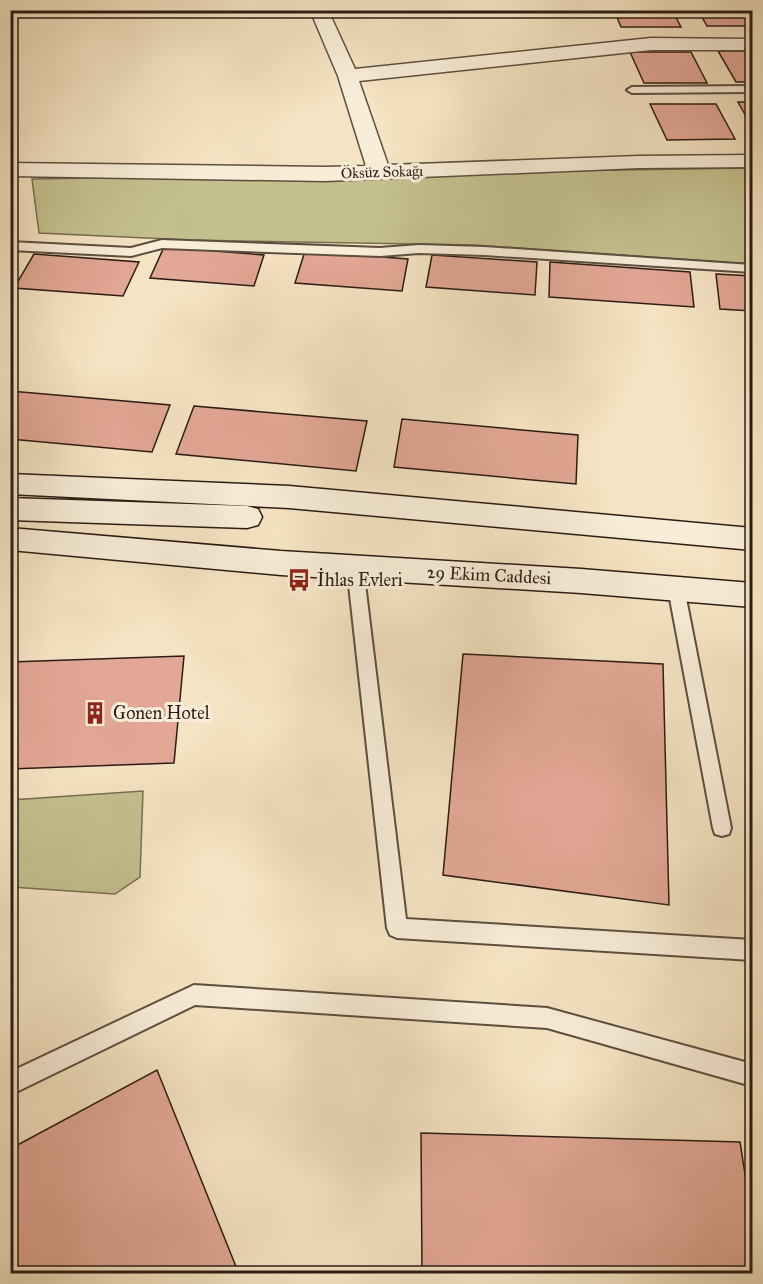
<svg xmlns="http://www.w3.org/2000/svg" width="763" height="1284" viewBox="0 0 763 1284" font-family="'IM FELL Great Primer',serif">
<style>
.green{fill:#c4c18e;stroke:#786e52;stroke-width:1.5}
.building{fill:#e2a795;stroke:#2c1c15;stroke-width:1.5}
.lines{fill:none;stroke-linecap:round;stroke-linejoin:round}
.service-casing{stroke:#5e4e40;stroke-width:4}
.minor-casing{stroke:#5e4e40;stroke-width:3}
.secondary-casing{stroke:#2c1c15;stroke-width:3}
.service{fill:#f8edd8;fill-rule:evenodd}
.minor{fill:#f8edd8;fill-rule:evenodd}
.secondary{fill:#f8edd8;fill-rule:evenodd}
.labels{text-anchor:middle;dominant-baseline:central;stroke-width:6;stroke-linejoin:round;paint-order:stroke}
.far-street-label{font-size:15px;fill:#2c1c15;stroke:#f8edd8}
.street-label{font-size:18px;fill:#2c1c15;stroke:#f8edd8}
.poi-label{font-size:18px;fill:#2c1c15;stroke:#f8edd8;text-anchor:start}
</style>
<rect width="100%" height="100%" fill="#f5e4c3"/>
<filter id="stains"><feTurbulence type="fractalNoise" baseFrequency=".00333" numOctaves="4"/><feColorMatrix values="0 0 0 0 .2 0 0 0 0 .09 0 0 0 0 .02 0 0 0 .5 -.17"/></filter>
<radialGradient id="worn" r=".72"><stop offset=".6" stop-color="#630" stop-opacity="0"/><stop offset="1" stop-color="#630" stop-opacity=".3"/></radialGradient>
<path class="green" d="M752,168V264L474,245L189,240L39,233L32,179Z
M143,791L140,877L115,894L11,887V800Z"/>
<path class="building" d="M614,10H672L681,27H621Z
M698,10H752V26H707Z
M718,51H752V82H736Z
M630,52H691L707,83H644Z
M738,102H752V127Z
M650,104H716L735,139L667,140Z
M164,247L264,255L254,286L150,278Z
M305,251L408,259L402,291L295,283Z
M34,254L139,262L123,296L14,288Z
M432,255L537,262L535,295L426,287Z
M550,262L690,272L694,307L549,297Z
M716,274L752,276V311L720,309Z
M10,391L170,405L152,452L10,439Z
M194,406L367,421L356,471L176,454Z
M402,419L578,435L576,484L394,467Z
M463,654L663,664L669,905L443,875Z
M184,656L174,763L10,769V662Z
M157,1070L239,1274H10V1149Z
M421,1133L740,1142L752,1219V1274H422Z"/>
<g class="lines">
<g class="service-casing">
<path id="service" d="M752,86V92L632,93L627,90L632,87Z
M162,240L380,248L419,245L484,247L752,265V272L484,255L419,253L380,256L162,248L131,256L10,250V242L131,248Z
M355,561L361,563L363,567L406,919L752,940V960L397,938L390,935L387,928L347,567L349,563Z
M676,582L682,584L684,588L731,828L729,834L722,836L715,834L713,828L668,588L670,584Z
M194,985L547,1008L752,1064V1086L547,1028L195,1005L10,1095V1072Z"/>
</g>
<g class="minor-casing">
<path id="minor" d="M310,10H328L355,69L651,38L752,39V50H651L359,81L388,165L639,156L752,155V167L639,168L325,181L10,176V163L325,167L366,166L338,76Z"/>
</g>
<g class="secondary-casing">
<path id="secondary" d="M10,474L289,486L752,528V550L289,508L10,494Z
M10,498L247,506L258,509L262,517L258,525L247,528L10,520Z
M10,528L281,551L581,569L752,583V607L581,593L281,575L10,550Z"/>
</g>
<use href="#service" class="service"/>
<use href="#minor" class="minor"/>
<use href="#secondary" class="secondary"/>
</g>
<defs>
<g id="bus-bare" transform="scale(1.8)"><path d="M-5-6H5V4H4V6H2V4H-2V6H-4V4H-5ZM-3.5-4V0h7V-4ZM-3.5 1.2v1.5H-2V1.2ZM2 1.2v1.5H3.5V1.2Z" fill="#8f2418" stroke="#f8edd8" stroke-width="2.5" paint-order="stroke"/></g>
<g id="building-bare" transform="scale(1.8)"><path d="M-4-6H4V6H1V3H-1V6H-4ZM-2.5-4.3h1.7v1.8h-1.7ZM.8-4.3h1.7v1.8H.8ZM-2.5-1h1.7V.8h-1.7ZM.8-1h1.7V.8H.8Z" fill="#8f2418" stroke="#f8edd8" stroke-width="2.5" paint-order="stroke"/></g>
</defs>
<g fill-rule="evenodd">
<use href="#bus-bare" x="299" y="580"/>
<use href="#building-bare" x="95" y="713"/>
</g>
<g class="labels">
<g class="far-street-label">
<text transform="translate(382 172) rotate(-2)">Öksüz Sokağı</text>
</g>
<g class="street-label">
<text transform="translate(489 575) rotate(3)">29 Ekim Caddesi</text>
</g>
<g class="poi-label">
<text x="317" y="580">İhlas Evleri</text>
<text x="113" y="713">Gonen Hotel</text>
</g>
</g>
<rect width="763" height="1284" fill="none" stroke="#f5e4c3" stroke-width="36"/>
<rect x="12" y="12" width="739" height="1260" fill="none" stroke="#2c1c15" stroke-width="3"/>
<rect x="18" y="18" width="727" height="1248" fill="none" stroke="#2c1c15" stroke-width="1.5"/>
<rect width="100%" height="100%" filter="url(#stains)"/>
<rect width="100%" height="100%" fill="url(#worn)"/>
</svg>
